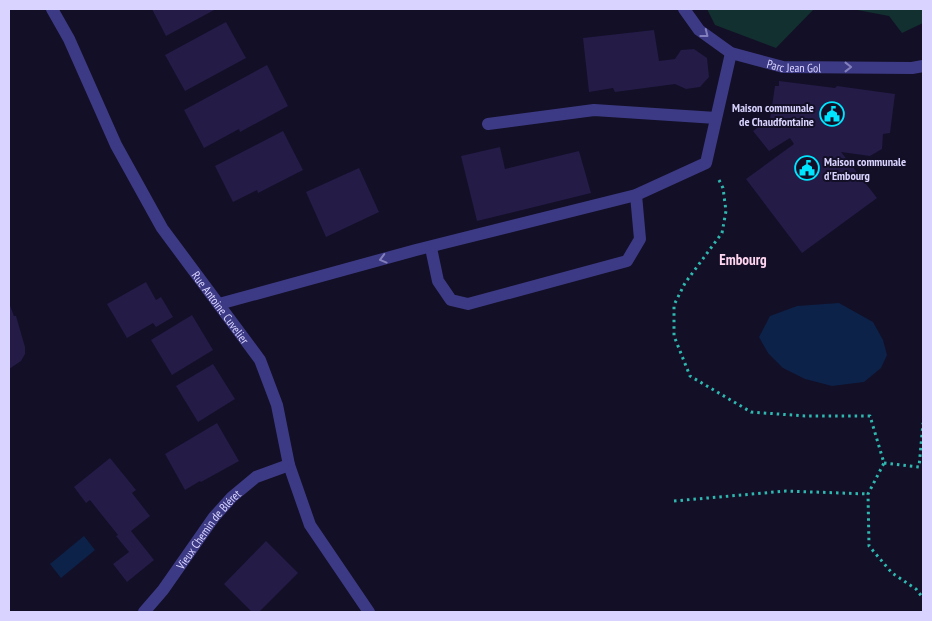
<svg xmlns="http://www.w3.org/2000/svg" width="932" height="621" viewBox="0 0 932 621" font-family="'PT Sans Narrow',sans-serif">
<style>
.green{fill:#12302f}
.water{fill:#0c2248}
.building{fill:#241b47}
.lines{fill:none;stroke-linecap:round;stroke-linejoin:round}
.path{stroke:#2fb8b0;stroke-width:3;stroke-dasharray:2.5 4;stroke-linecap:butt}
.minor{stroke:#3d3a85;stroke-width:12}
.oneway{stroke:#837fbc}
.labels{text-anchor:middle;dominant-baseline:central;stroke-width:4;stroke-linejoin:round;paint-order:stroke}
.street-label{font-size:12px;fill:#d9d4ff;stroke:#130f26}
.poi-label{font-size:12px;font-weight:bold;fill:#d9d4ff;stroke:#130f26;text-anchor:end}
.quarter-label{font-size:15px;font-weight:bold;fill:#ffd6f0;stroke:#130f26}
</style>
<rect width="100%" height="100%" fill="#130f26"/>
<path class="green" d="M707,9H814L776,48L715,25Z
M852,9H923V23L902,33L889,16Z"/>
<path class="water" d="M839,303L873,322L883,340L887,355L881,368L864,382L832,386L805,379L783,368L768,353L759,337L770,316L797,306Z
M84,536L95,550L61,578L50,564Z"/>
<path class="building" d="M152,9H216L166,36Z
M226,22L246,58L185,91L165,55Z
M654,30L659,61L675,59L681,50L694,49L707,58L709,77L700,87L686,89L675,84L615,92L613,88L589,92L583,38Z
M267,65L288,106L240,132L239,129L204,148L184,110Z
M779,81L835,88L837,86L895,94L890,133L883,134L882,149L870,156L841,152L877,198L802,253L746,179L794,144L790,138L769,151L753,131L770,119L775,86H779Z
M283,131L303,170L258,193L257,190L233,202L215,166Z
M500,147L505,169L579,151L591,193L477,221L461,156Z
M359,168L379,212L326,237L306,192Z
M146,282L156,300L161,297L173,317L156,327L153,323L127,338L107,304Z
M9,303L14,316H16L25,347V354L21,361L9,369Z
M192,315L213,350L172,375L151,340Z
M213,364L235,399L198,422L176,386Z
M217,423L239,461L201,482L200,481L185,490L165,454Z
M110,458L136,490L132,493L150,516L131,531L154,560L127,582L113,564L129,552L116,536L118,535L90,500L86,503L74,487Z
M266,541L298,573L259,612H252L224,584Z"/>
<g class="lines">
<path class="path" d="M719,180L723,188L726,211L722,233L685,283L674,305V336L690,376L751,412L805,416H870L884,463L868,494L869,546L892,573L916,589L923,598
M884,463L919,467L923,423
M674,501L786,491L868,494"/>
<g class="minor">
<path id="s1" d="M52,9L69,39L116,145L162,228L260,360L277,405L289,465L310,525L369,612"/>
<path id="s2" d="M684,9L699,30L731,53L783,67L912,68L923,66"/>
<path d="M488,124L594,110L716,118"/>
<path d="M431,248L438,281L451,300L468,304L627,261L640,239L636,195"/>
<path d="M219,304L416,250L636,195L706,163L731,53"/>
<path id="s3" d="M144,612L163,590L214,517L232,497L256,477L289,465"/>
</g>
</g>
<defs><path id="oneway-chevron" d="M-2-3.5L2.5 0L-2 3.5" fill="none" stroke-width="1.6" stroke-linecap="round" stroke-linejoin="round" transform="scale(1.25)"/></defs>
<g class="oneway">
<use href="#oneway-chevron" transform="translate(705 34) rotate(38)"/>
<use href="#oneway-chevron" transform="translate(848 67)"/>
<use href="#oneway-chevron" transform="translate(383 259) rotate(165)"/>
</g>
<defs>
<g id="civic-ring" transform="scale(1.25)"><circle r="9.5" fill="#130f26" stroke="#00e5ff" stroke-width="1.5"/><path d="M-.6-6.5H3V-4.5H.6V-3L4-1V1h2V6H-6V1h2V-1L-.6-3ZM-1.2 2.5V6h2.4V2.5Z" fill="#00e5ff"/></g>
</defs>
<g fill-rule="evenodd">
<use href="#civic-ring" x="832" y="114"/>
<use href="#civic-ring" x="807" y="168"/>
</g>
<g class="labels">
<g class="street-label">
<text stroke="none"><textPath href="#s2" startOffset="130">Parc Jean Gol</textPath></text>
<text stroke="none"><textPath href="#s1" startOffset="344">Rue Antoine Cuvelier</textPath></text>
<text stroke="none"><textPath href="#s3" startOffset="105">Vieux Chemin de Bléret</textPath></text>
</g>
<g class="poi-label">
<text x="814" y="107">Maison communale<tspan x="814" dy="14">de Chaudfontaine</tspan></text>
<text x="824" y="161" text-anchor="start">Maison communale<tspan x="824" dy="14">d'Embourg</tspan></text>
</g>
<g class="quarter-label">
<text x="743" y="259">Embourg</text>
</g>
</g>
<rect width="932" height="621" fill="none" stroke="#d9d4ff" stroke-width="20"/>
</svg>
